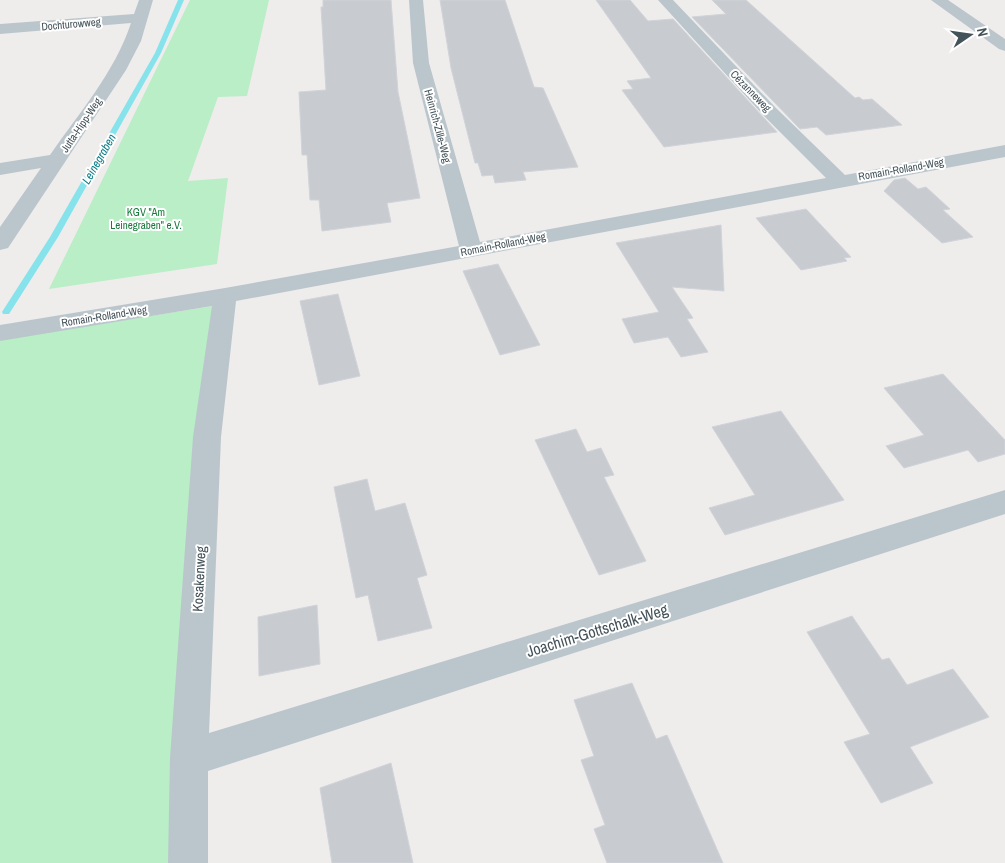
<svg xmlns="http://www.w3.org/2000/svg" width="1005" height="863" viewBox="0 0 1005 863" font-family="'Archivo Narrow',sans-serif">
<style>
.green{fill:#b9eec6}
.lines{fill:none;stroke-linecap:round;stroke-linejoin:round}
.stream{fill:#86e3eb;fill-rule:evenodd}
.building{fill:#c8ccd1;stroke:#d0d3d8}
.street{fill:#bac6cc;fill-rule:evenodd}
.labels{text-anchor:middle;dominant-baseline:central;stroke-width:4;stroke-linejoin:round;paint-order:stroke}
.far-street-label{font-size:11px;fill:#445259;stroke:#fff}
.far-park-label{font-size:11px;fill:#16793b;stroke:#fff}
.far-water-label{font-size:12px;font-style:italic;fill:#0d7d87;stroke:#fff}
.street-label{font-size:14px;fill:#445259;stroke:#fff}
.near-street-label{font-size:16px;fill:#445259;stroke:#fff}
</style>
<rect width="100%" height="100%" fill="#efecec"/>
<path class="green" d="M190,0H269L247,96L218,97L188,181L228,178L217,264L49,289Z
M213,306L177,863H0V340Z"/>
<g class="lines">
<path class="stream" d="M178,0H184L161,53L58,237L9,314H3L2,312L50,237L155,53Z"/>
</g>
<path class="building" d="M323,0H391L398,92L420,198L387,203L391,222L322,231L319,200H310L307,155H302L299,92L326,90L321,7H323Z
M440,0H505L534,87L543,88L578,167L523,172L526,180L495,183L493,175L482,176L478,163H475L451,68Z
M596,0H630L648,21L673,19L777,132L664,147L622,90L633,89L627,81L651,78Z
M712,0H746L855,98L859,97L863,100L872,99L902,125L826,135L817,127L800,129L692,17L726,14Z
M905,178L918,189L926,187L950,209L943,210L973,237L942,243L884,191L894,180Z
M806,209L851,257L844,258L847,261L801,270L756,218Z
M721,225L724,291L672,287L693,318L687,319L708,352L681,357L668,337L634,343L622,319L659,312L616,243Z
M498,264L540,345L500,355L463,271Z
M338,294L360,376L319,385L300,301Z
M943,374L1005,440V454L978,462L968,450L904,468L886,446L924,435L884,388Z
M781,411L844,500L725,535L709,508L755,495L712,427Z
M576,429L587,452L601,448L614,475L604,477L646,561L599,575L535,440Z
M367,479L375,511L405,503L427,575L417,578L432,628L378,641L368,595L356,598L334,487Z
M317,605L320,664L259,676L258,617Z
M852,616L882,660L889,658L907,685L953,669L989,717L910,747L933,783L881,803L844,742L870,734L807,632Z
M632,683L656,739L667,735L723,863H607L594,829L605,825L581,760L594,756L574,700Z
M391,763L413,863H332L320,788Z"/>
<g class="lines">
<path class="street" d="M139,0H153L141,41L126,70L8,248L0,250V227L41,168L0,175V163L50,155C79,113 115,72 131,23L0,34V24L134,14Z
M409,0H423L429,63L480,242L826,178L764,116L658,0H673L776,108L845,175L1005,145V157L236,301L221,437L209,733L1005,490V514L208,771V863H168L170,758L193,437L212,306L0,341V325L225,288L459,246L413,63Z
M931,0H948L1005,39V51L999,49Z"/>
</g>
<g class="labels">
<g class="far-street-label">
<text transform="translate(71 24) rotate(-5)">Dochturowweg</text>
<text transform="translate(751 91) rotate(46)">Cézanneweg</text>
<text transform="translate(81 125) rotate(-56)">Jutta-Hipp-Weg</text>
<text transform="translate(438 126) rotate(75)">Heinrich-Zille-Weg</text>
<text transform="translate(901 169) rotate(-10)">Romain-Rolland-Weg</text>
<text transform="translate(503 244) rotate(-11)">Romain-Rolland-Weg</text>
<text transform="translate(104 316) rotate(-9)">Romain-Rolland-Weg</text>
</g>
<g class="far-park-label">
<text x="146" y="212">KGV "Am<tspan x="146" dy="13">Leinegraben" e.V.</tspan></text>
</g>
<g class="far-water-label">
<text transform="translate(99 159) rotate(-60)">Leinegraben</text>
</g>
<g class="street-label">
<text transform="translate(199 579) rotate(-87)">Kosakenweg</text>
</g>
<g class="near-street-label">
<text transform="translate(597 630) rotate(-17)">Joachim-Gottschalk-Weg</text>
</g>
</g>
<g transform="translate(970 35) rotate(77)" stroke="#ffffff" stroke-width="4" paint-order="stroke">
<path d="M0-4L9 19L0 12L-9 19Z" fill="#445259"/>
<text y="-8" font-size="14" font-weight="bold" text-anchor="middle" fill="#445259">N</text>
</g>
</svg>
